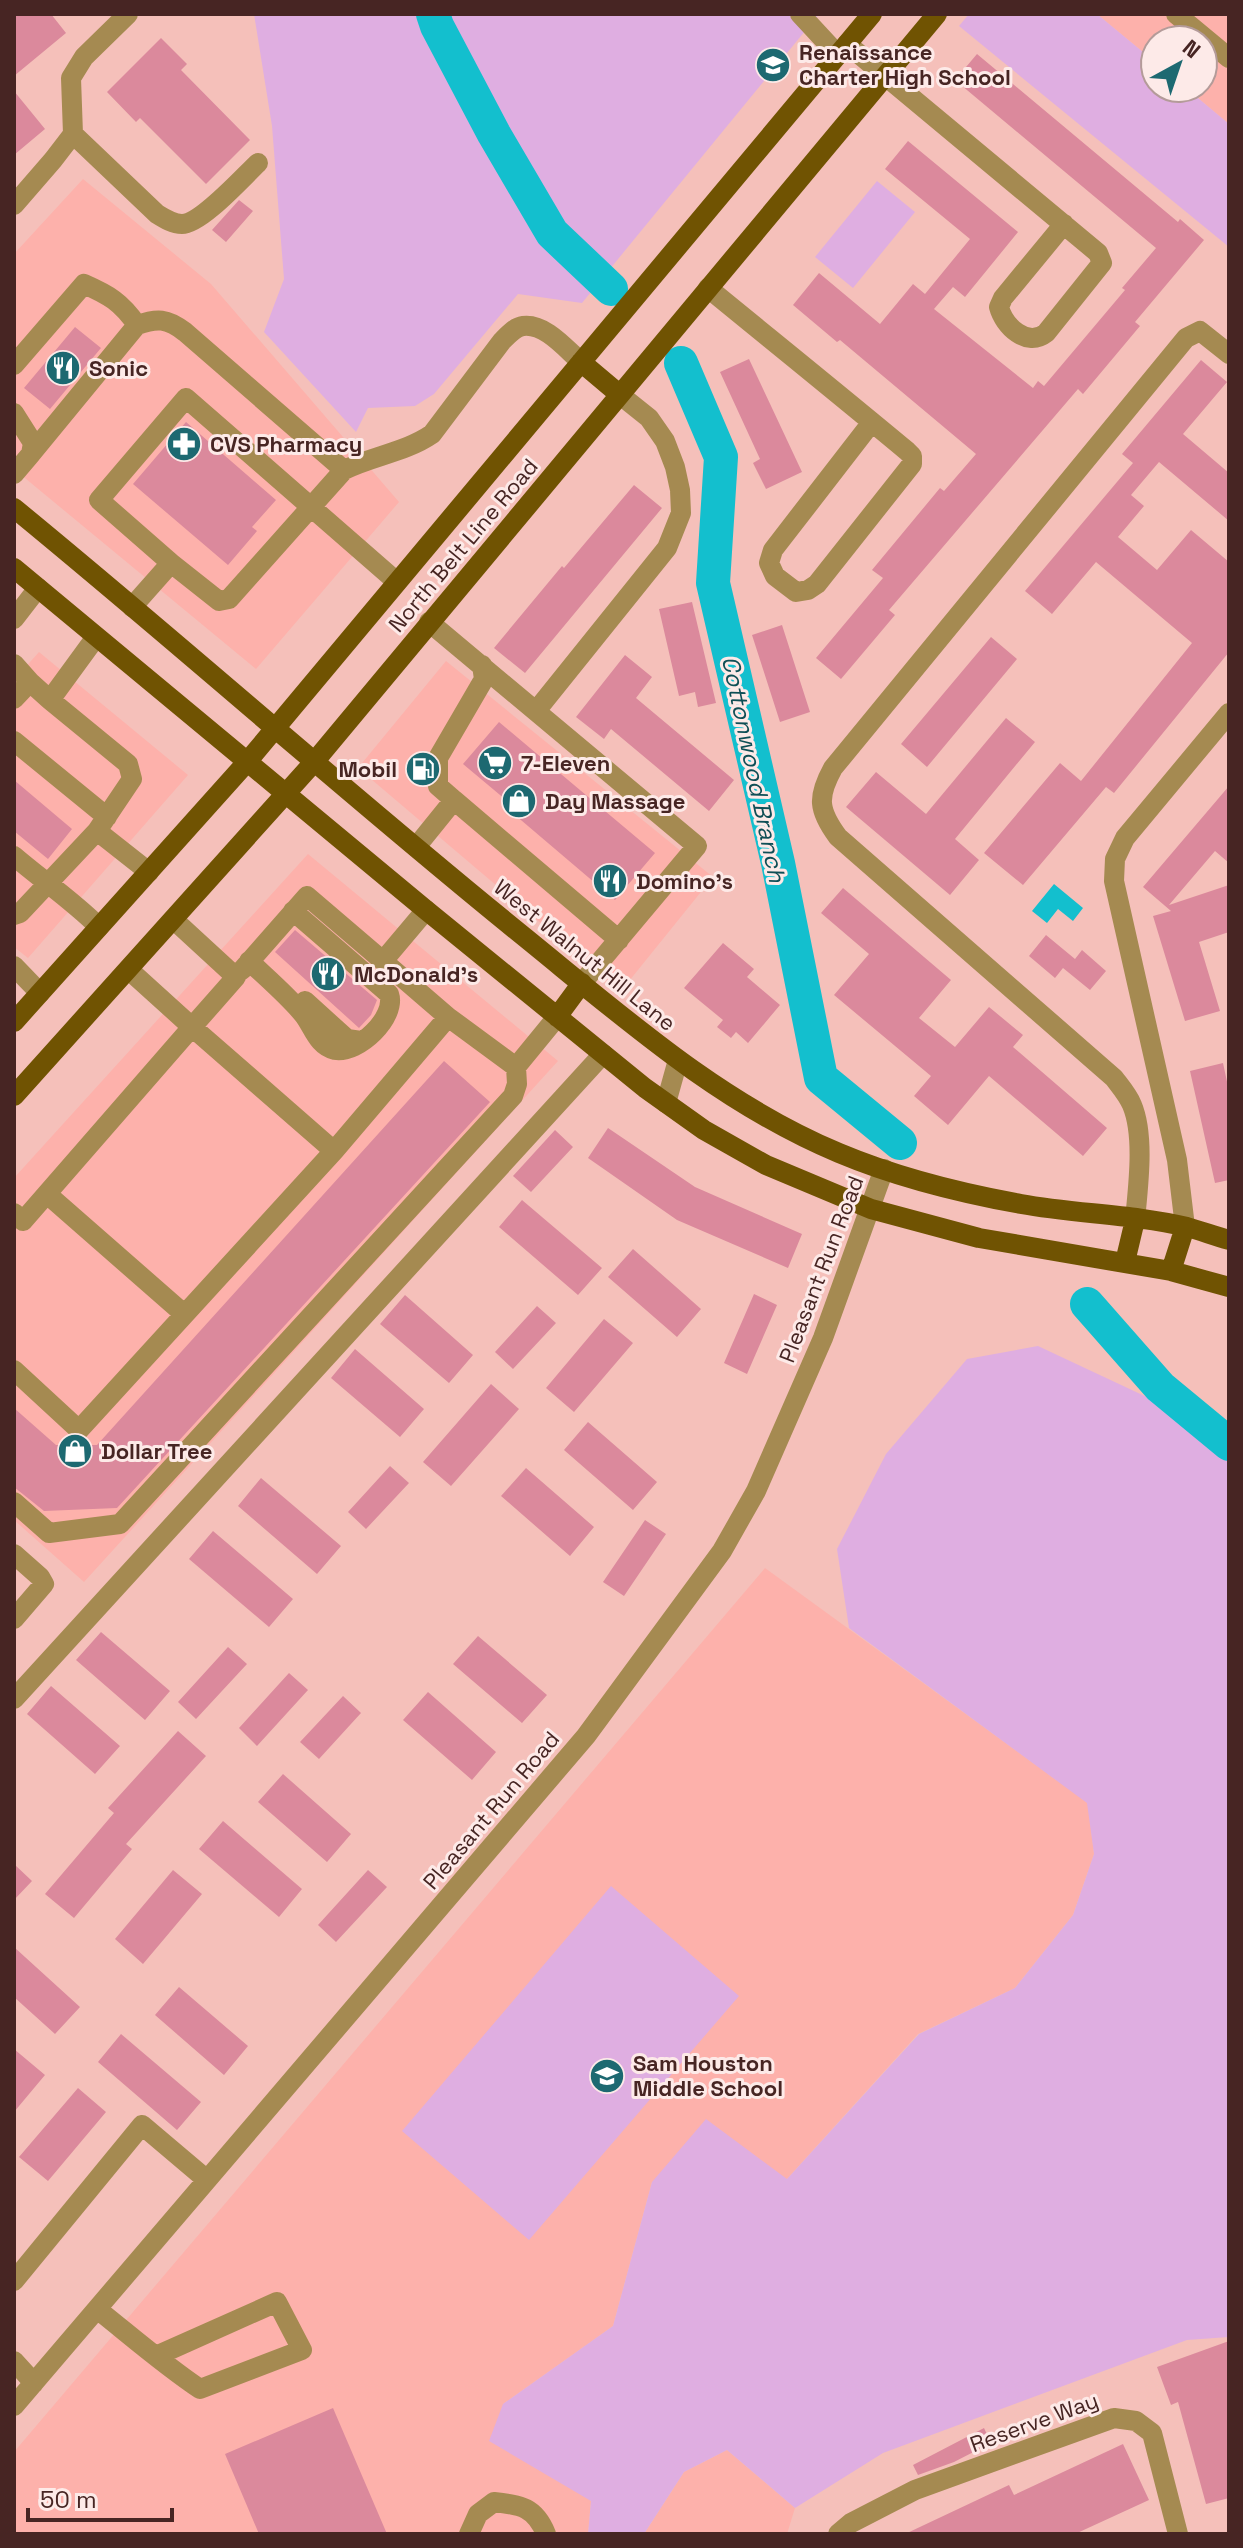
<svg xmlns="http://www.w3.org/2000/svg" width="1243" height="2548" viewBox="0 0 1243 2548" font-family="'Space Grotesk',sans-serif">
<style>
.built{fill:#fdb1ab}
.green{fill:#dfaee1}
.water{fill:#13bfce}
.lines{fill:none;stroke-linecap:round;stroke-linejoin:round}
.river{stroke:#13bfce;stroke-width:34}
.building{fill:#db899c}
.minor{stroke:#a58a51;stroke-width:20}
.major{stroke:#705302;stroke-width:20}
.labels{text-anchor:middle;dominant-baseline:central;stroke-width:6;stroke-linejoin:round;paint-order:stroke}
.poi-label{font-size:22px;font-weight:bold;fill:#472523;stroke:#fdeae8;text-anchor:start}
.street-label{font-size:22px;fill:#472523;stroke:#fdeae8}
.water-label{font-size:24px;font-style:italic;fill:#0f4f56;stroke:#fdeae8}
</style>
<rect width="100%" height="100%" fill="#f5c0ba"/>
<path class="built" d="M1097,14H1229V124L1186,88H1203V40H1155V62Z
M83,179L211,284L399,502L256,669L14,469V254Z
M39,652L188,775L28,958L14,947V680Z
M446,661L713,877L621,991L358,768Z
M308,854L558,1061L84,1582L14,1520V1178Z
M765,1568L1088,1803L1094,1854L1073,1915L1015,1988L918,2034L787,2179L652,2182L613,2326L503,2404L591,2501L588,2534H14V2452Z
M727,2450L795,2508L787,2534H644L684,2472Z"/>
<path class="green" d="M254,14H819L582,303L518,294L434,394L415,406L368,408L356,432L264,332L284,279L272,126Z
M969,14H1097L1155,62V88H1186L1229,124V247L959,26Z
M877,181L915,212L853,288L815,257Z
M1038,1346L1151,1399L1229,1443V2337L1187,2340L883,2453L795,2508L727,2450L684,2472L644,2534H588L591,2501L489,2441L503,2404L613,2326L652,2182L706,2119L787,2179L919,2034L1015,1988L1073,1915L1094,1854L1087,1803L849,1628L837,1549L886,1454L967,1359Z
M611,1886L739,1996L529,2240L402,2131Z"/>
<path class="water" d="M1054,884L1083,908L1073,921L1058,909L1047,923L1032,911Z"/>
<g class="lines">
<path class="river" d="M433,14L437,26L494,134L552,233L611,289
M681,363L721,457L713,583L778,863L821,1078L900,1143
M1087,1304L1160,1387L1229,1444"/>
</g>
<path class="building" d="M14,14H51L66,33L14,76Z
M161,38L187,64L181,70L250,140L206,184L140,118L136,122L107,92Z
M977,54L1178,222L1180,219L1204,240L1135,322L1140,326L1083,394L1078,389L889,610L895,615L841,679L816,658L883,578L872,570L940,488L944,491L976,454L840,340L837,342L793,305L819,273L880,324L913,284L925,294L970,239L885,169L908,141L1018,232L965,297L953,287L934,309L1033,388L1038,381L1044,386L1125,290L1122,288L1156,248L955,80Z
M14,91L45,129L14,155Z
M239,200L253,211L226,242L212,230Z
M75,327L101,348L50,409L24,388Z
M749,359L802,472L766,489L753,463L760,459L720,372Z
M1201,360L1227,382L1183,434L1229,473V521L1159,462L1131,495L1144,506L1118,537L1157,570L1191,530L1229,562V652L1114,793L1106,787L1023,885L984,853L1060,763L1081,781L1192,643L1096,562L1052,614L1025,591L1133,463L1122,454Z
M186,422L276,500L252,527L257,531L228,565L133,484Z
M634,485L662,508L525,673L494,648L562,566L564,568Z
M692,602L716,703L698,707L695,692L679,696L659,609Z
M782,625L810,712L780,722L752,635Z
M991,637L1017,659L927,767L901,744Z
M625,655L652,677L636,698L734,780L709,811L611,729L604,739L576,717Z
M1006,718L1035,742L955,839L979,860L950,895L846,807L876,772L926,814Z
M499,722L655,853L615,900L502,804L506,800L463,764Z
M412,755H426L425,783H414Z
M14,780L72,829L48,859L14,831Z
M1229,786V863L1215,851L1169,905L1229,885V932L1199,942L1220,1011L1185,1021L1153,916L1171,911L1143,887Z
M843,888L951,980L919,1018L955,1047L989,1007L1023,1035L1013,1047L1107,1128L1083,1156L989,1076L948,1125L914,1096L931,1076L834,995L869,954L821,913Z
M295,930L377,1000L371,1015L359,1028L275,952Z
M1046,935L1075,959L1082,950L1106,971L1090,990L1063,968L1055,978L1029,956Z
M723,943L754,969L747,977L780,1005L748,1043L736,1032L731,1038L717,1027L723,1020L684,988Z
M444,1061L490,1102L117,1508L44,1511L14,1487V1408L56,1445H97Z
M1223,1063L1229,1091V1180L1215,1183L1190,1071Z
M608,1128L695,1187L802,1234L788,1268L677,1220L588,1158Z
M555,1130L573,1147L531,1192L513,1176Z
M522,1200L602,1268L578,1295L499,1227Z
M633,1249L701,1309L677,1337L608,1277Z
M754,1294L777,1305L747,1374L724,1363Z
M405,1295L473,1355L449,1383L380,1324Z
M537,1306L556,1323L513,1369L495,1352Z
M604,1319L633,1343L574,1412L546,1388Z
M355,1349L424,1409L400,1437L331,1378Z
M491,1384L519,1409L451,1486L423,1462Z
M588,1422L657,1482L633,1510L564,1450Z
M390,1466L409,1483L366,1529L348,1512Z
M526,1468L594,1527L570,1556L501,1496Z
M261,1478L341,1546L317,1574L238,1506Z
M645,1520L666,1534L624,1596L603,1582Z
M213,1531L293,1599L269,1627L189,1559Z
M101,1632L170,1691L145,1720L76,1660Z
M478,1636L547,1695L522,1723L453,1664Z
M228,1647L247,1664L196,1719L178,1702Z
M289,1673L308,1690L257,1746L239,1728Z
M51,1686L120,1746L95,1774L27,1714Z
M428,1692L496,1752L472,1780L403,1720Z
M343,1696L361,1713L319,1759L300,1742Z
M178,1731L206,1756L126,1844L132,1849L74,1918L45,1894L114,1813L108,1808Z
M283,1774L351,1834L327,1862L258,1802Z
M223,1821L302,1889L279,1917L199,1849Z
M14,1864L32,1881L14,1900Z
M173,1870L202,1894L143,1964L115,1939Z
M368,1870L387,1887L336,1942L318,1925Z
M14,1947L80,2007L55,2034L14,1997Z
M179,1987L248,2046L224,2075L155,2015Z
M121,2034L201,2102L177,2130L98,2062Z
M14,2049L45,2075L14,2112Z
M78,2088L106,2112L48,2181L19,2157Z
M1229,2341V2498L1206,2504L1178,2402L1171,2405L1157,2367Z
M333,2408L387,2534H259L225,2454Z
M984,2428L991,2443L954,2462L918,2475L913,2465Z
M1123,2444L1149,2500L1075,2534H905L1009,2485L1014,2495Z"/>
<g class="lines">
<path class="minor" d="M800,14L838,55
M1176,14L1229,58
M847,44L1098,253L1102,263L1046,333C1027,348 1004,326 999,307L1003,298L1064,224
M73,134L157,214C165,219 173,224 182,224C201,224 243,177 258,163
M14,205L53,160L73,134L71,78L84,57L128,14
M708,288C774,342 841,396 907,451L912,456V464L817,584L808,590L796,592L775,576L769,563L773,550L872,422
M14,365L84,284C109,295 121,302 137,325
M14,413L33,443L31,454L14,474
M31,454L137,325C157,318 167,318 185,332L344,470
M171,563L99,500L186,398L397,582
M132,607L171,563L219,601L229,599L344,470C372,456 406,452 432,434L502,341C508,335 515,327 523,326C545,323 566,349 581,362
M14,619L38,588
M429,622L697,846L582,983
M14,664L30,682
M14,699L30,682L50,700
M536,711L667,548L681,513L680,490L675,467L665,441L649,418L619,394
M14,741L107,817
M454,800L619,940
M97,831L149,872
M416,847L454,800L438,786V758L484,679L482,665
M14,856C42,880 73,901 99,927
M426,910L383,961L448,1017L516,1067L557,1017
M14,915L20,913L97,831L132,779L128,764L50,700L96,637
M249,961C267,978 287,995 303,1014C313,1026 317,1046 335,1050C358,1054 397,1017 389,994L293,911
M14,966L40,993
M129,970L192,1027L236,977L174,920
M242,970L307,896L383,961
M305,1001L347,1039L361,1041
M666,1103L678,1060
M47,1194L184,1314
M14,1213L23,1221L192,1027L334,1151L448,1017
M1135,1220C1138,1187 1145,1136 1132,1105C1128,1095 1120,1086 1114,1078L838,837C818,810 817,797 833,768L1186,338L1200,331L1229,354
M1185,1227L1177,1160L1114,881L1115,859L1125,838L1229,713
M14,1370L79,1430L334,1151
M14,1502L49,1533L120,1524L513,1096L517,1084L516,1067
M14,1554L40,1577L44,1584L14,1619
M14,1699L603,1054
M14,2281L142,2125L207,2180
M97,2309C131,2336 164,2365 200,2389L302,2350L277,2302L156,2356
M14,2361L34,2383
M14,2406L586,1736L722,1551L756,1491L823,1338L884,1169
M469,2534L478,2514L494,2502C521,2505 535,2507 546,2534
M838,2534L851,2523L915,2490L1114,2418L1136,2421L1152,2433L1178,2534"/>
<path class="major" d="M581,362L619,394
M14,508C185,648 350,796 522,935C622,1016 719,1103 839,1153C896,1177 960,1193 1021,1204C1076,1214 1133,1214 1187,1227C1201,1231 1215,1236 1229,1240
M14,568L426,910L645,1088L704,1130L766,1165L871,1209L979,1238L1171,1271L1229,1287
M557,1017L582,983
M14,1022L247,762L872,14
M14,1096L315,761L937,14
M1125,1262L1135,1220
M1171,1271L1185,1227"/>
</g>
<defs>
<g id="school-disc" transform="scale(1.8)"><circle r="9.5" fill="#1d6971" stroke="#fdeae8"/><path d="M0-5L7-2L0 1L-7-2ZM-4 1L0 2.5L4 1V4Q0 6-4 4Z" fill="#fff"/></g>
<g id="restaurant-disc" transform="scale(1.8)"><circle r="9.5" fill="#1d6971" stroke="#fdeae8"/><path d="M-5-6h1v4h1v-4h1v4h1v-4h1v5L-1.5 .5V6h-2V.5L-5-1ZM5-6V6H3V1.5H1.5Q1.5-4 5-6Z" fill="#fff"/></g>
<g id="pharmacy-disc" transform="scale(1.8)"><circle r="9.5" fill="#1d6971" stroke="#fdeae8"/><path d="M-2-6h4v4h4v4h-4v4h-4v-4h-4v-4h4Z" fill="#fff"/></g>
<g id="supermarket-disc" transform="scale(1.8)"><circle r="9.5" fill="#1d6971" stroke="#fdeae8"/><path d="M-6-5.5h2.5l.6 2H6L4.5 2H-2.5L-4.4-4H-6ZM-1.5 3.2a1.3 1.3 0 1 0 .1 0ZM3 3.2a1.3 1.3 0 1 0 .1 0Z" fill="#fff"/></g>
<g id="fuel-disc" transform="scale(1.8)"><circle r="9.5" fill="#1d6971" stroke="#fdeae8"/><path d="M-5.5-6h7V0h2V4h1.3V-2.5L3-4.5l.8-.8L6-3V5H2.5V1h-1V6h-7ZM-4.2-4.7v3.2H.2V-4.7Z" fill="#fff"/></g>
<g id="shop-disc" transform="scale(1.8)"><circle r="9.5" fill="#1d6971" stroke="#fdeae8"/><path d="M-5-2.5h2.3a2.7 3.5 0 0 1 5.4 0H5L5.5 6h-11ZM-1.5-2.5h3a1.5 2.3 0 0 0-3 0Z" fill="#fff"/></g>
</defs>
<g fill-rule="evenodd">
<use href="#school-disc" x="773" y="65"/>
<use href="#restaurant-disc" x="63" y="368"/>
<use href="#pharmacy-disc" x="184" y="444"/>
<use href="#supermarket-disc" x="495" y="763"/>
<use href="#fuel-disc" x="423" y="769"/>
<use href="#shop-disc" x="519" y="801"/>
<use href="#restaurant-disc" x="610" y="881"/>
<use href="#restaurant-disc" x="328" y="974"/>
<use href="#shop-disc" x="75" y="1451"/>
<use href="#school-disc" x="607" y="2076"/>
</g>
<g class="labels">
<g class="poi-label">
<text x="799" y="52">Renaissance<tspan x="799" dy="25">Charter High School</tspan></text>
<text x="89" y="368">Sonic</text>
<text x="210" y="444">CVS Pharmacy</text>
<text x="521" y="763">7-Eleven</text>
<text x="397" y="769" text-anchor="end">Mobil</text>
<text x="545" y="801">Day Massage</text>
<text x="636" y="881">Domino's</text>
<text x="354" y="974">McDonald's</text>
<text x="101" y="1451">Dollar Tree</text>
<text x="633" y="2063">Sam Houston<tspan x="633" dy="25">Middle School</tspan></text>
</g>
<g class="street-label">
<text transform="translate(463 545) rotate(-50)">North Belt Line Road</text>
<text transform="translate(585 955) rotate(39)">West Walnut Hill Lane</text>
<text transform="translate(821 1269) rotate(-69)">Pleasant Run Road</text>
<text transform="translate(491 1810) rotate(-50)">Pleasant Run Road</text>
<text transform="translate(1034 2422) rotate(-20)">Reserve Way</text>
</g>
<g class="water-label">
<text transform="translate(754 769) rotate(78)">Cottonwood Branch</text>
</g>
</g>
<rect width="1243" height="2548" fill="none" stroke="#472523" stroke-width="32"/>
<g transform="translate(1179 64) rotate(40)"><circle r="38" fill="#fdeae8" stroke="#b49b99" stroke-width="2"/>
<path d="M0-6L14 30L0 20L-14 30Z" fill="#1d6971"/>
<text y="-12" font-size="22" font-weight="bold" text-anchor="middle" fill="#472523">N</text>
</g>
<path d="M28 2508v12h144v-12" fill="none" stroke="#472523" stroke-width="4"/>
<text x="40" y="2508" font-size="24" fill="#472523" stroke="#fdeae8" stroke-width="6" paint-order="stroke">50 m</text>
</svg>
